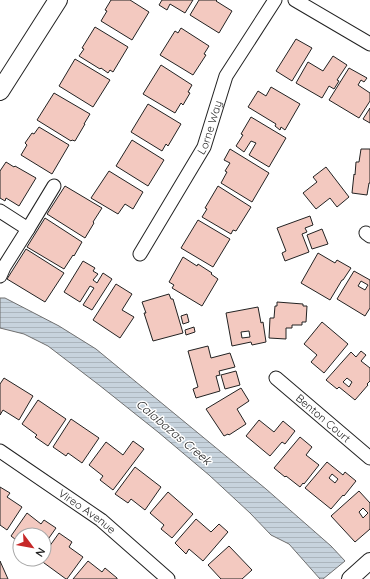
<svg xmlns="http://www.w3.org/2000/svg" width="370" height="579" viewBox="0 0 370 579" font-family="Quicksand,sans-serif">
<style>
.water{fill:url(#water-rules);stroke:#6f6f6f}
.building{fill:#f3c9c0;stroke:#222;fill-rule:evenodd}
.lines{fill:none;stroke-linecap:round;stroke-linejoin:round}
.minor-casing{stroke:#222;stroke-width:15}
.tertiary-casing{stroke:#222;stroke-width:18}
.secondary-casing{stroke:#222;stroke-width:20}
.minor{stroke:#fff;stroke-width:13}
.tertiary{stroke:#fff;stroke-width:16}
.secondary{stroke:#fff;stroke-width:18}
.labels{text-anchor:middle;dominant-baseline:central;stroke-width:3;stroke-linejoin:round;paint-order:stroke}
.street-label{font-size:11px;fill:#222;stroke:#fff}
.water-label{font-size:12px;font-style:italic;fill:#222;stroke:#fff}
</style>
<defs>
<pattern id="water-rules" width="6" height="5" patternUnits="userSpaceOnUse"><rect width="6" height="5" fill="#c7d3dd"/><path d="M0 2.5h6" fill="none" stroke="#abb5bd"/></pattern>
</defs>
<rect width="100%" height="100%" fill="#fff"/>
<path class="water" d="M0,298H5L59,326L96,349L266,489L331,546L345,561L323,579H320L289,544L271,535L250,513L209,475L158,432L99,385L48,346L24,334L0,328Z"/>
<path class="building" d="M111,0H130L149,12L132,40L101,21L107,11L105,10Z
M162,0H193L185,13L170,4L167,10L159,5Z
M199,0H217L216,1L232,11L219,33L190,15Z
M95,27L128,47L113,72L110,70L108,73L101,68L100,69L79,56L84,49L82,48Z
M181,28L209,46L204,54L206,55L193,75L160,55L175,31L178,33Z
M296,39L312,48L292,81L276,71Z
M333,56L347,65L337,80L339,81L334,89L329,86L322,98L296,83L308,62L323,71Z
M75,59L110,80L93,107L59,86Z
M161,65L192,85L188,92L190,93L183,105L181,103L175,113L143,94Z
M349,68L367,78L364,82L361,80L358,85L370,93V101L359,118L329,100Z
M271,87L300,104L285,130L281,127L280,130L275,126L276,124L248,107L258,91L266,96Z
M54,93L90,114L84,124H85L75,141L72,140L71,141L37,120Z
M148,104L181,124L168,146L166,144L162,151L131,132Z
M370,108V123L363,119Z
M251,117L286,138L269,167L249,155L256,143L251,141L244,152L236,146L243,135L241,134Z
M39,127L69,145L52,174L21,155L27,145L25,143L32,133L34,134Z
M132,140L164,160L148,186L116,166Z
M230,149L269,173L252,202L221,183L227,172L225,171L230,163L224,160Z
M361,149H370V183H369L367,195L352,193L354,174L355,175L356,162H359Z
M6,162L14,167L15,166L36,178L19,206L6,198L5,201L0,198V171Z
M326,167L349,197L337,207L330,198L316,209L303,193L317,182L313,177Z
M109,171L143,192L133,209L125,204L118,214L91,198Z
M65,186L102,208L93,222L94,223L85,238L47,214Z
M218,186L251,207L236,231L233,230L231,234L202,217L207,209L205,208Z
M310,216L313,225L305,228L307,232L302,234L309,252L285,261L282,253L286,251L277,228Z
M45,218L82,242L74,256L73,255L64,269L27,247Z
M198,220L230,239L213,267L181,248Z
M322,229L328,244L312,249L307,235Z
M26,249L64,273L45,302L7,279Z
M318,253L335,263L337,260L351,268L343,280H342L330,300L301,283Z
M183,257L197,266L198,264L212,273L211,274L218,279L202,306L172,288L174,285L169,282Z
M83,261L95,268L93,271L98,274L93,280L97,283L103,273L112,279L92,310L83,305L94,288L90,286L80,302L64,292Z
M354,271L370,280V308L365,316L337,299ZM361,281L368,285L365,290L358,286Z
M116,284L132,294L122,310L134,317L120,338L93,320Z
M169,294L171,299H173L183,333L153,341L144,313H146L142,302Z
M277,302L303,304V306H307L306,322H302V325H292V328H286V339L269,338L270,318H274L275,306H277Z
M258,307L261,323L263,322L266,342L252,345L251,342L232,346L226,313ZM249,331L250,337L242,338L241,332Z
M187,314L189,322L183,324L181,316Z
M322,322L348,344L324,373L311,362L317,355L304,344Z
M194,327L195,332L186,335L185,330Z
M208,346L211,358L230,353L235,367L219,371L220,375L216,376L220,391L196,398L193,389L198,387L188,351Z
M361,351L366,355L361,361L370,368V381L367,384L368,385L355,400L339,387L337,389L326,380L351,352L356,357ZM347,378L352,382L349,387L343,382Z
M236,371L240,385L225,389L221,375Z
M4,378L33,396L19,420L3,410L0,415V384Z
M241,388L249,401L237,409L246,424L229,435L228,434L224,436L206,409Z
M38,400L66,419L48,446L35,437L37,435L22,424Z
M71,419L99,438L82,463L68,453L66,456L53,447Z
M259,420L274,432L283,421L295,431L285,444L282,442L270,456L246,436Z
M300,437L312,447L306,455L319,465L304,484L303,483L300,487L286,476L285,477L274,468Z
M133,441L144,449L113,490L100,480L103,476L89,465L106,442L123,455Z
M327,462L343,475L345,472L356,481L344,496L343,495L331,509L305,488ZM332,474L338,479L335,483L329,478Z
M135,467L161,487L145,510L131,499L128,503L115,494Z
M0,487L10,493L7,497L22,507L7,530L0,525Z
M359,491L370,503V529L355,542L331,516ZM363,508L368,513L363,518L359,512Z
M168,492L193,514L172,538L161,529L164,525L150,513Z
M27,513L41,524L44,520L56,528L44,545V535H20V543L11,536Z
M196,519L211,532L219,524L228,532L203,561L189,549L186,554L175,543Z
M59,533L72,542L69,547L83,557L67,579H66L40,560L44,559V554Z
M229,546L252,570L242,579H221L208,565Z
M0,561L8,579H0Z
M88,561L102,572L105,568L117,578V579H73Z"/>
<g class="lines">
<g class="minor-casing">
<g id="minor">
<path d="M295,0L370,44"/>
<path d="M0,211L28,229L4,267L0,276"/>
<path d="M28,229L54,186"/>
<path d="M366,233L370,236"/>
<path id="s1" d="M140,254L204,147L226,76L275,0"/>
<path id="s2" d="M276,378L370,458"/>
<path id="s3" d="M0,451L101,520L168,579"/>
</g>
</g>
<g class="tertiary-casing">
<path id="tertiary" d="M350,579L370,561"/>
</g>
<g class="secondary-casing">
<path id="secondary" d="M0,91L58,0"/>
</g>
<use href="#minor" class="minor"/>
<use href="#tertiary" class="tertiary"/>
<use href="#secondary" class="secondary"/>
</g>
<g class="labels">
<g class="street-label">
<text stroke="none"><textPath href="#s1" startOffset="145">Lorne Way</textPath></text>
<text stroke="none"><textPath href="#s2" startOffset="62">Benton Court</textPath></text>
<text stroke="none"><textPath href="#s3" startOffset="106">Vireo Avenue</textPath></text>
</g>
<g class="water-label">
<text transform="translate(174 432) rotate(40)">Calabazas Creek</text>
</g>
</g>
<g transform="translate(32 547) rotate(122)"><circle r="19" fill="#ffffff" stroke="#a7a7a7"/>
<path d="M0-3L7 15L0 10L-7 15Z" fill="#c62828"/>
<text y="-6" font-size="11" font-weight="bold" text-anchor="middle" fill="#222222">N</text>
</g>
</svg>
